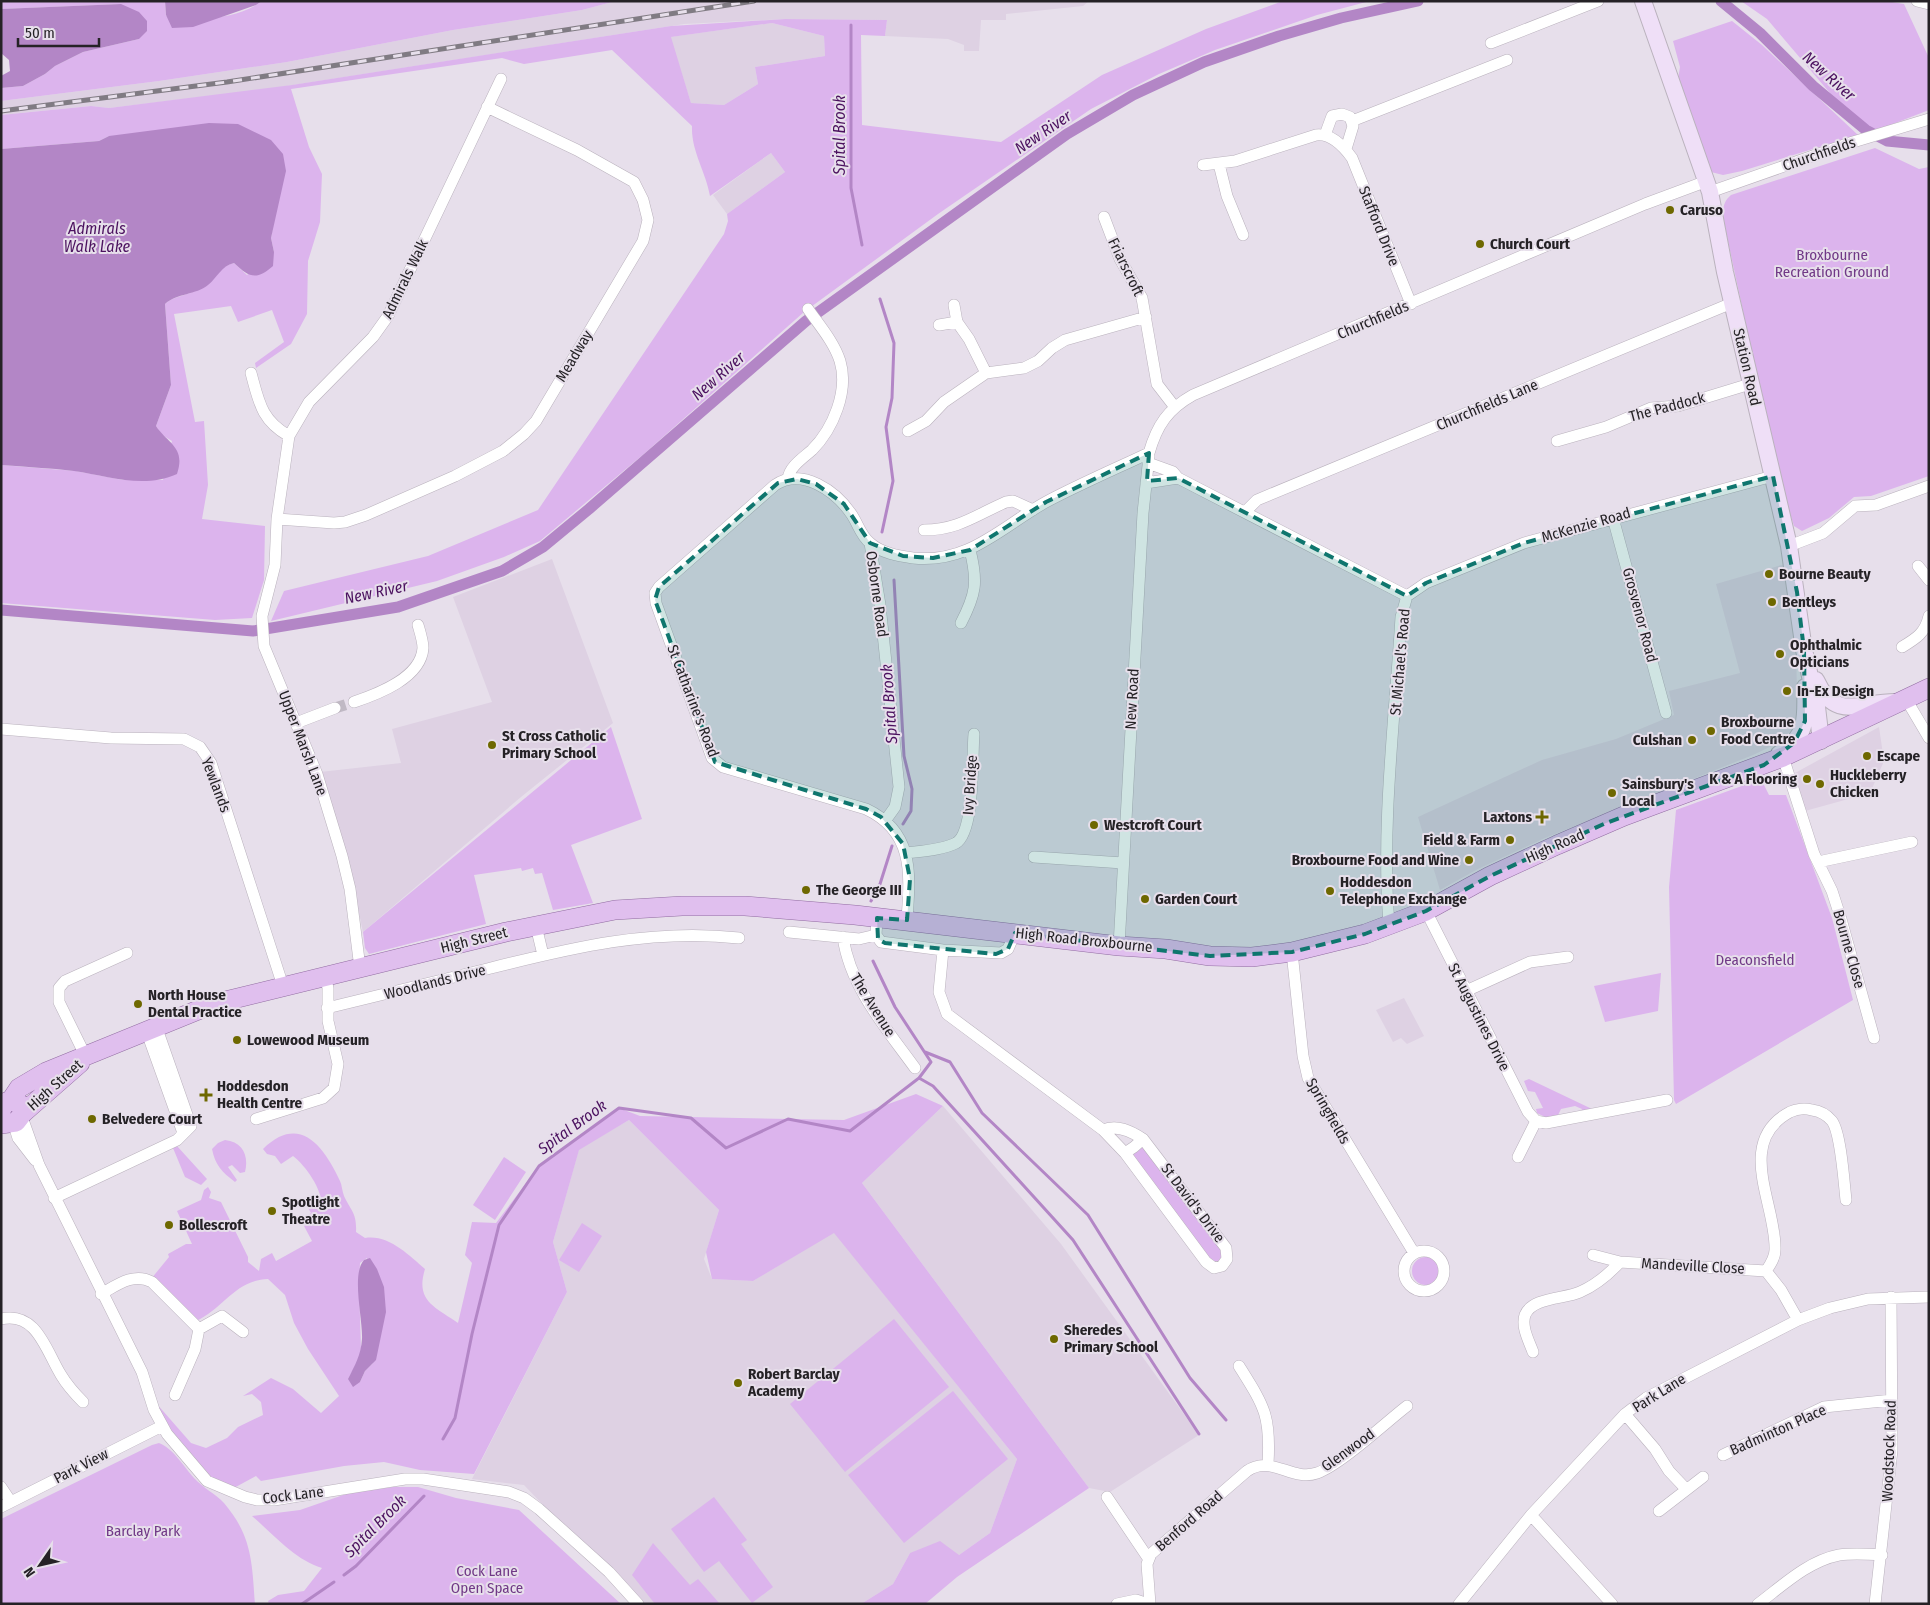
<svg xmlns="http://www.w3.org/2000/svg" width="1930" height="1605" viewBox="0 0 1930 1605" font-family="'Fira Sans Condensed',sans-serif">
<style>
.built{fill:#ded1e3}
.green{fill:#dcb4ed;fill-rule:evenodd}
.water{fill:#b386c6}
.lines{fill:none;stroke-linecap:round;stroke-linejoin:round}
.stream{stroke:#b386c6;stroke-width:3}
.canal{stroke:#b386c6;stroke-width:11}
.minor-tunnel{stroke:#c0b9c4;stroke-width:11;stroke-dasharray:11 5.5;stroke-linecap:butt}
.minor-casing{stroke:#bab2bd;stroke-width:12}
.secondary-casing{stroke:#bab2bd;stroke-width:18}
.primary-casing{stroke:#916ca1;stroke-width:20}
.minor{stroke:#fff;stroke-width:11}
.secondary{stroke:#efdff7;stroke-width:16}
.primary{stroke:#e0bfee;stroke-width:19}
.rail-casing{stroke:#807b83;stroke-width:5}
.rail{stroke:#e7dfeb;stroke-width:3;stroke-dasharray:9;stroke-linecap:butt}
.marked{fill:#0f766e;fill-opacity:0.2;stroke:#0f766e;stroke-width:4;stroke-dasharray:10 6;stroke-linejoin:round}
.poi-dot{fill:#6e6800;stroke:#e7dfeb;stroke-width:2}
.labels{text-anchor:middle;dominant-baseline:central;stroke-width:4;stroke-linejoin:round;paint-order:stroke}
.street-label{font-size:15px;fill:#252226;stroke:#e7dfeb}
.poi-label{font-size:15px;font-weight:bold;fill:#252226;stroke:#e7dfeb;text-anchor:start}
.park-label{font-size:15px;fill:#713987;stroke:#e7dfeb}
.water-label{font-size:16px;font-style:italic;fill:#4b115f;stroke:#e7dfeb}
</style>
<rect width="100%" height="100%" fill="#e7dfeb"/>
<path class="built" d="M616,1H1089L1083,6L1006,14V20H981L979,51H964V45L948,39L885,36L887,20L785,19L684,24L261,90L109,108L91,106L1,115V101L159,81L287,62L453,30L582,10Z
M772,23L824,36L825,56L755,67L758,84L724,105L691,103L670,37Z
M771,153L785,172L727,214L713,195Z
M552,559L613,723L521,797L363,932L345,848L320,772L401,763L392,729L492,702L453,597Z
M1785,564L1796,654L1798,721L1789,733L1778,743L1753,755L1545,838L1478,869L1440,890L1418,817L1542,760L1616,739L1674,715L1669,691L1740,673L1716,584Z
M1879,727L1884,761L1870,793L1805,811L1795,773Z
M1404,998L1424,1036L1407,1044L1401,1038L1393,1042L1376,1010Z
M943,1106L1061,1244L1199,1435L1110,1492L1089,1488L862,1183Z
M629,1120L719,1210L704,1259L712,1279L753,1281L834,1232L1017,1459L990,1533L959,1555L910,1553L893,1584L861,1604H638L524,1485L472,1479L567,1292L553,1242L579,1149Z"/>
<path class="green" d="M1,1H165L166,16C199,18 233,22 262,1H616L582,10L453,30L287,62L159,81L1,101V88L23,86L45,74L55,66L83,52L139,39L121,4L1,9Z
M1283,1H1370L1317,15L1215,50L1159,74L1091,109L938,214L804,312L645,453L540,541L504,557L437,581L271,621L284,591L428,556L538,510L724,234L728,221L727,214L785,172L771,153L710,196C706,172 691,151 692,126L612,50L524,64L502,58L291,89L309,147L322,174L320,222L308,261L307,314L291,344L256,368L255,363L284,342L272,310L238,322L231,306L174,314L195,422L204,421L208,485L202,519L265,526L264,580L252,618L215,620L1,603V465L76,471L123,480H163L172,441L162,435L156,426L171,385L165,304C174,296 185,296 194,291C209,282 218,267 234,263L247,275L274,252L271,238L276,208L109,136L99,141L1,149V115L91,106L109,108L292,85L671,26L785,19L887,20L885,36L861,35L862,125L1001,142L1102,75L1206,29ZM772,23L824,36L825,56L755,67L758,84L724,105L691,103L671,37Z
M1741,1H1886L1904,4L1929,58V110L1885,127L1872,130L1841,106L1767,19Z
M1732,21L1762,45L1858,135L1742,171L1723,175L1711,172L1678,79L1680,67L1673,41Z
M1875,148L1919,169L1929,167V476L1871,496L1854,497L1829,518L1802,531L1794,526L1779,479L1726,232C1724,217 1719,205 1731,195Z
M611,727L642,819L571,845L593,903L553,910L542,873L535,874L533,868L522,871L521,868L474,875L486,924L369,954L365,948L363,932Z
M1761,779L1769,795H1786L1832,918L1853,1000L1676,1104L1674,1100L1669,887L1676,810Z
M1661,973L1658,1011L1605,1022L1594,986Z
M1529,1079L1592,1109L1580,1112L1582,1109L1575,1106L1561,1109L1558,1115L1547,1118L1537,1113L1536,1109L1543,1108L1535,1092L1528,1091L1524,1081Z
M916,1094L943,1106L862,1183L1089,1488L957,1577L925,1604H861L893,1584L910,1553L940,1541L959,1555L990,1533L1017,1459L834,1233L753,1281L712,1279L706,1252L719,1210L629,1120L579,1150L553,1242L567,1292L474,1474L420,1470L384,1462L344,1466L261,1481L256,1476L232,1489L209,1476L162,1419L156,1403L191,1443L206,1448L227,1438L238,1427L263,1415L261,1402L252,1394L243,1396L271,1378L293,1389L321,1413L339,1396L308,1349L294,1323L285,1295L268,1279C235,1280 223,1309 196,1321L151,1279L169,1257L168,1254L186,1244H192L177,1211L201,1200L204,1190L208,1187L211,1192L209,1198L221,1202L248,1257V1262L259,1271L261,1259L272,1253L276,1261L312,1241L304,1226L308,1223L305,1217L311,1213L307,1206L319,1200L322,1206C322,1189 306,1166 293,1156L281,1164L275,1156L267,1154L263,1149C300,1113 324,1147 340,1181C342,1185 342,1191 344,1196C351,1211 357,1213 356,1232L365,1238C388,1234 409,1255 425,1269C415,1301 435,1307 458,1323L472,1263L465,1255L472,1222L496,1223L539,1166L619,1108L640,1116L844,1120ZM367,1258L373,1363L365,1371L360,1382L348,1379L359,1359L361,1349L359,1286L360,1263Z
M225,1140C243,1142 249,1156 245,1172L240,1173L232,1165L228,1167L237,1180L235,1182C222,1172 215,1165 212,1149L218,1143Z
M177,1146L207,1179L201,1185L185,1177L173,1148Z
M1144,1146L1223,1253L1220,1261L1212,1262L1133,1156L1134,1153Z
M504,1157L526,1172L495,1220L473,1205Z
M582,1223L602,1236L579,1272L559,1260Z
M1412 1271a14 14 0 1 1 28 0a14 14 0 1 1-28 0Z
M894,1319L949,1387L845,1472L790,1404Z
M953,1391L1008,1459L904,1543L848,1475Z
M159,1443C174,1449 184,1467 194,1478C203,1488 216,1494 224,1503C252,1536 252,1562 255,1604H1V1519L152,1445Z
M393,1487H418L456,1498L519,1510L621,1604H269L268,1601L278,1595L304,1591L322,1568C295,1560 273,1534 252,1516L300,1510L349,1493Z
M714,1497L747,1540L741,1544L773,1587L752,1603L719,1561L704,1572L671,1529Z
M653,1543L690,1585L698,1579L720,1604H655L632,1575Z"/>
<path class="water" d="M165,1H262L256,5L193,27L172,28L166,15Z
M121,4L139,12L147,21V31L139,39L83,52L55,66L45,74L23,86L1,88V76L10,71L9,60L1,53V9Z
M209,123L238,124L271,140L283,154L286,171L271,238L274,252L273,266C256,281 249,277 234,263C221,266 218,277 208,285C196,295 177,293 165,304L171,385L156,426C168,444 186,447 177,474C144,489 108,476 74,471C50,468 26,467 1,465V149L99,141L109,136Z
M370,1258L377,1269L384,1287L386,1312L376,1360L365,1371L360,1382L353,1387L348,1379C355,1365 361,1355 362,1339C363,1319 351,1274 364,1260Z"/>
<g class="lines">
<path class="stream" d="M851,25V188L862,245
M880,299L894,343L892,398L886,427L893,481L882,532
M894,580L904,756L912,789L911,811L903,824
M871,901L880,884L892,846
M925,1052L950,1062L982,1113L1088,1215L1190,1378L1226,1420
M919,1078L933,1086L1073,1240L1199,1434
M443,1439L455,1418L472,1334L499,1225L539,1166L619,1108L691,1118L726,1148L788,1119L850,1131L919,1078L931,1062L895,1007L873,961
M344,1575L356,1566L424,1496
M302,1604L334,1582"/>
<path class="canal" d="M1721,1L1760,33L1813,86L1866,130L1887,141L1929,145
M1,610L253,631L398,607L502,571L543,547L589,509L806,321L1067,134L1133,95L1204,62L1279,36L1341,18L1418,1"/>
<path class="minor-tunnel" d="M335,708L354,702"/>
<g class="minor-casing">
<path id="minor" d="M1917,1L1929,4
M1491,43L1598,1
M1352,121L1507,60
M1325,135L1332,116L1342,114L1350,117L1353,126L1346,149
M1219,164L1227,196L1243,235
M1203,165L1235,161L1316,135C1331,133 1344,147 1352,158L1411,304
M1710,192L1853,142L1929,119
M1104,217L1120,259L1142,298L1157,384L1174,406
M954,305L957,322L969,339L986,373
M939,325L957,322
M251,373C259,402 261,420 289,436
M908,431L926,421L944,402L986,373L1024,368L1038,361L1052,348L1065,340L1146,317
M1557,441L1606,427L1651,408L1678,406L1750,384
M1148,463L1173,472L1178,478L1407,596L1401,617C1395,717 1381,826 1389,924
M788,479C789,467 803,458 812,450C833,429 849,391 840,361C834,342 819,325 808,309
M1146,483L1178,478
M1245,512L1257,500L1732,303
M1613,518L1666,713
M277,519L334,523L345,522L366,515L455,476L503,451L524,434L536,421L643,241L648,220L643,200L634,182L577,150L487,107
M924,530C958,530 976,515 1006,502L1013,501L1033,510
M870,543L880,605L899,787L895,807L885,821
M1789,546L1823,533L1855,506L1876,505L1929,486
M1918,566L1929,580
M1407,596L1426,583L1524,543L1773,476
M961,623C976,594 978,582 970,550
M1902,647C1917,638 1925,633 1929,616
M1906,699L1929,738
M354,702C378,694 421,678 423,648C423,641 420,632 418,625
M296,723L335,708
M1,729L111,738L184,739L200,747L211,763L283,986
M1783,757L1814,854L1832,891L1841,919L1874,1038
M906,853C922,851 942,850 956,843C975,832 972,755 974,734
M1034,857L1123,863
M1818,862L1912,842
M1426,911L1528,1112L1536,1121L1546,1123L1667,1100
M877,918L876,935L881,942L943,950L1001,953L1008,949L1015,933
M907,920C910,875 915,832 866,809L723,767L712,758L656,603L655,593L659,587L775,485C802,467 836,491 852,515C858,524 861,536 870,543C881,553 899,556 913,558C969,564 1001,527 1046,502C1080,484 1115,469 1149,453C1157,425 1168,409 1193,395L1645,204L1707,181
M536,926L543,955
M789,932L859,939L876,935
M843,937C850,987 886,1028 915,1068
M1119,946L1143,513L1149,456
M943,950L939,992L947,1014L1103,1130C1117,1124 1131,1131 1143,1139L1226,1248L1227,1259L1222,1266L1214,1268L1206,1262L1125,1153L1103,1130
M1292,952L1303,1056L1308,1078L1414,1253
M360,968L350,889L342,856L317,774L264,646L262,616L275,565L277,519L289,436L309,402L373,337L388,316L501,79
M1466,991L1530,962L1568,957
M327,1008C381,995 434,982 487,969C570,948 653,928 739,938
M146,1030L183,1133
M86,1057L59,1002V988L65,981L127,953
M22,1117L39,1165L142,1372L154,1410L167,1434L207,1481L245,1497L257,1500H274L405,1479H423L509,1492L524,1498L539,1509L609,1572L638,1604
M256,1119L323,1098L334,1088L338,1064L328,1021V988L325,976
M13,1122L18,1138L35,1160
M1125,1153L1134,1147L1143,1139
M1518,1157L1536,1121
M54,1198L177,1140L191,1126L156,1026
M1404 1271a20 20 0 1 1 40 0a20 20 0 1 1-40 0Z
M1593,1255L1620,1262L1766,1271
M101,1294C117,1285 134,1272 152,1282L199,1329L195,1349L175,1395
M1,1319C37,1311 46,1351 61,1375C67,1385 75,1394 83,1402
M1798,1320L1781,1290L1766,1271C1770,1265 1775,1258 1775,1250C1777,1206 1734,1142 1790,1112C1796,1109 1805,1108 1812,1110C1820,1111 1827,1115 1832,1121C1841,1133 1844,1183 1846,1200
M199,1329L222,1316L243,1332
M1533,1352C1529,1341 1521,1327 1525,1315C1532,1297 1565,1299 1580,1292C1596,1285 1608,1275 1620,1262
M1239,1366C1264,1406 1271,1415 1268,1464
M1625,1414L1655,1449L1669,1471L1686,1489
M1723,1455L1824,1407L1892,1400
M1,1487L11,1502
M1107,1497L1148,1558
M1,1507L162,1426
M1659,1511L1703,1477
M1531,1515L1612,1604
M1117,1604L1136,1600L1148,1604
M1150,1604L1147,1564L1151,1554L1247,1471C1271,1454 1292,1482 1317,1473C1340,1465 1385,1423 1407,1406
M1459,1604L1531,1515L1625,1414L1646,1398L1798,1320L1830,1308L1868,1299L1929,1297
M1758,1604C1782,1586 1808,1561 1839,1555C1853,1553 1868,1554 1882,1555
M1875,1604L1892,1450L1891,1297"/>
</g>
<g class="secondary-casing">
<path id="secondary" d="M1643,1L1710,192L1725,272L1789,546L1804,650L1817,707L1821,741
M1816,680C1836,724 1862,700 1899,702
M1779,754C1808,736 1806,718 1805,687"/>
</g>
<g class="primary-casing">
<path id="primary" d="M11,1100L19,1088L46,1072L213,1004L506,932L615,910L682,906H745L855,915L1119,946L1166,949L1210,956L1252,957L1292,952L1365,934L1426,911L1490,876L1557,845L1624,816L1783,757L1929,688
M1,1110L6,1102L11,1100L20,1104L23,1113L16,1122L1,1124
M23,1113L80,1063"/>
</g>
<use href="#minor" class="minor"/>
<use href="#secondary" class="secondary"/>
<use href="#primary" class="primary"/>
<g class="rail-casing">
<path id="rail" d="M1,111L227,82L754,1"/>
</g>
<use href="#rail" class="rail"/>
</g>
<path class="marked" d="M1149,453L1147,481L1178,478L1407,596L1426,583L1524,543L1773,476L1797,592L1804,650L1805,721L1794,743L1764,765L1606,823L1490,876L1426,911L1365,934L1292,952L1210,956L1015,933L1008,949L996,954L885,943L878,939L877,918L907,920L910,879L903,844L881,817L866,809L715,762L655,600L659,587L778,483L797,479L816,484L844,504L870,543L903,556L933,558L970,550L1046,502Z"/>
<g class="poi-dot">
<circle cx="1670" cy="210" r="5"/>
<circle cx="1480" cy="244" r="5"/>
<circle cx="1769" cy="574" r="5"/>
<circle cx="1772" cy="602" r="5"/>
<circle cx="1780" cy="654" r="5"/>
<circle cx="1787" cy="691" r="5"/>
<circle cx="1711" cy="731" r="5"/>
<circle cx="1692" cy="740" r="5"/>
<circle cx="492" cy="745" r="5"/>
<circle cx="1867" cy="756" r="5"/>
<circle cx="1807" cy="779" r="5"/>
<circle cx="1820" cy="784" r="5"/>
<circle cx="1612" cy="793" r="5"/>
<path d="M1539.5 809.5h5v5h5v5h-5v5h-5v-5h-5v-5h5z"/>
<circle cx="1094" cy="825" r="5"/>
<circle cx="1510" cy="840" r="5"/>
<circle cx="1469" cy="860" r="5"/>
<circle cx="806" cy="890" r="5"/>
<circle cx="1330" cy="891" r="5"/>
<circle cx="1145" cy="899" r="5"/>
<circle cx="138" cy="1004" r="5"/>
<circle cx="237" cy="1040" r="5"/>
<path d="M203.5 1087.5h5v5h5v5h-5v5h-5v-5h-5v-5h5z"/>
<circle cx="92" cy="1119" r="5"/>
<circle cx="272" cy="1211" r="5"/>
<circle cx="169" cy="1225" r="5"/>
<circle cx="1054" cy="1339" r="5"/>
<circle cx="738" cy="1383" r="5"/>
</g>
<g class="labels">
<g class="street-label">
<text transform="translate(1819 154) rotate(-19)">Churchfields</text>
<text transform="translate(1379 226) rotate(68)">Stafford Drive</text>
<text transform="translate(1126 267) rotate(64)">Friarscroft</text>
<text transform="translate(405 279) rotate(-64)">Admirals Walk</text>
<text transform="translate(1373 320) rotate(-23)">Churchfields</text>
<text transform="translate(574 356) rotate(-59)">Meadway</text>
<text transform="translate(1747 367) rotate(77)">Station Road</text>
<text transform="translate(1487 405) rotate(-23)">Churchfields Lane</text>
<text transform="translate(1667 407) rotate(-15)">The Paddock</text>
<text transform="translate(1586 525) rotate(-16)">McKenzie Road</text>
<text transform="translate(877 594) rotate(82)">Osborne Road</text>
<text transform="translate(1640 615) rotate(75)">Grosvenor Road</text>
<text transform="translate(1400 662) rotate(-85)">St Michael's Road</text>
<text transform="translate(1132 699) rotate(-87)">New Road</text>
<text transform="translate(693 701) rotate(69)">St Catharine's Road</text>
<text transform="translate(303 743) rotate(69)">Upper Marsh Lane</text>
<text transform="translate(216 785) rotate(69)">Yewlands</text>
<text transform="translate(970 785) rotate(-86)">Ivy Bridge</text>
<text transform="translate(1555 846) rotate(-24)">High Road</text>
<text transform="translate(474 940) rotate(-14)">High Street</text>
<text transform="translate(1084 940) rotate(6)">High Road Broxbourne</text>
<text transform="translate(1849 949) rotate(74)">Bourne Close</text>
<text transform="translate(435 982) rotate(-14)">Woodlands Drive</text>
<text transform="translate(873 1005) rotate(58)">The Avenue</text>
<text transform="translate(1479 1017) rotate(63)">St Augustines Drive</text>
<text transform="translate(55 1085) rotate(-42)">High Street</text>
<text transform="translate(1328 1111) rotate(60)">Springfields</text>
<text transform="translate(1193 1203) rotate(53)">St David's Drive</text>
<text transform="translate(1693 1266) rotate(3)">Mandeville Close</text>
<text transform="translate(1659 1393) rotate(-32)">Park Lane</text>
<text transform="translate(1778 1430) rotate(-24)">Badminton Place</text>
<text transform="translate(1348 1450) rotate(-36)">Glenwood</text>
<text transform="translate(1889 1451) rotate(-88)">Woodstock Road</text>
<text transform="translate(81 1466) rotate(-27)">Park View</text>
<text transform="translate(293 1495) rotate(-7)">Cock Lane</text>
<text transform="translate(1189 1521) rotate(-41)">Benford Road</text>
</g>
<g class="poi-label">
<text x="1680" y="210">Caruso</text>
<text x="1490" y="244">Church Court</text>
<text x="1779" y="574">Bourne Beauty</text>
<text x="1782" y="602">Bentleys</text>
<text x="1790" y="645">Ophthalmic<tspan x="1790" dy="17">Opticians</tspan></text>
<text x="1797" y="691">In-Ex Design</text>
<text x="1721" y="722">Broxbourne<tspan x="1721" dy="17">Food Centre</tspan></text>
<text x="502" y="736">St Cross Catholic<tspan x="502" dy="17">Primary School</tspan></text>
<text x="1682" y="740" text-anchor="end">Culshan</text>
<text x="1877" y="756">Escape</text>
<text x="1830" y="775">Huckleberry<tspan x="1830" dy="17">Chicken</tspan></text>
<text x="1797" y="779" text-anchor="end">K &amp; A Flooring</text>
<text x="1622" y="784">Sainsbury's<tspan x="1622" dy="17">Local</tspan></text>
<text x="1532" y="817" text-anchor="end">Laxtons</text>
<text x="1104" y="825">Westcroft Court</text>
<text x="1500" y="840" text-anchor="end">Field &amp; Farm</text>
<text x="1459" y="860" text-anchor="end">Broxbourne Food and Wine</text>
<text x="1340" y="882">Hoddesdon<tspan x="1340" dy="17">Telephone Exchange</tspan></text>
<text x="816" y="890">The George III</text>
<text x="1155" y="899">Garden Court</text>
<text x="148" y="995">North House<tspan x="148" dy="17">Dental Practice</tspan></text>
<text x="247" y="1040">Lowewood Museum</text>
<text x="217" y="1086">Hoddesdon<tspan x="217" dy="17">Health Centre</tspan></text>
<text x="102" y="1119">Belvedere Court</text>
<text x="282" y="1202">Spotlight<tspan x="282" dy="17">Theatre</tspan></text>
<text x="179" y="1225">Bollescroft</text>
<text x="1064" y="1330">Sheredes<tspan x="1064" dy="17">Primary School</tspan></text>
<text x="748" y="1374">Robert Barclay<tspan x="748" dy="17">Academy</tspan></text>
</g>
<g class="park-label">
<text x="1832" y="255">Broxbourne<tspan x="1832" dy="17">Recreation Ground</tspan></text>
<text x="1755" y="960">Deaconsfield</text>
<text x="143" y="1531">Barclay Park</text>
<text x="487" y="1571">Cock Lane<tspan x="487" dy="17">Open Space</tspan></text>
</g>
<g class="water-label">
<text transform="translate(1829 76) rotate(42)">New River</text>
<text transform="translate(1043 132) rotate(-34)">New River</text>
<text transform="translate(839 135) rotate(-90)">Spital Brook</text>
<text x="97" y="228">Admirals<tspan x="97" dy="18">Walk Lake</tspan></text>
<text transform="translate(718 376) rotate(-41)">New River</text>
<text transform="translate(376 592) rotate(-12)">New River</text>
<text transform="translate(889 704) rotate(-94)">Spital Brook</text>
<text transform="translate(572 1127) rotate(-36)">Spital Brook</text>
<text transform="translate(375 1526) rotate(-45)">Spital Brook</text>
</g>
</g>
<rect width="1930" height="1605" fill="none" stroke="#252226" stroke-width="5"/>
<g transform="translate(40 1565) rotate(236)" stroke="#e7dfeb" stroke-width="4" paint-order="stroke">
<path d="M0-4L9 19L0 12L-9 19Z" fill="#252226"/>
<text y="-8" font-size="14" font-weight="bold" text-anchor="middle" fill="#252226">N</text>
</g>
<path d="M18 38v8h81v-8" fill="none" stroke="#252226" stroke-width="2.5"/>
<text x="25" y="38" font-size="15" fill="#252226" stroke="#e7dfeb" stroke-width="4" paint-order="stroke">50 m</text>
</svg>
